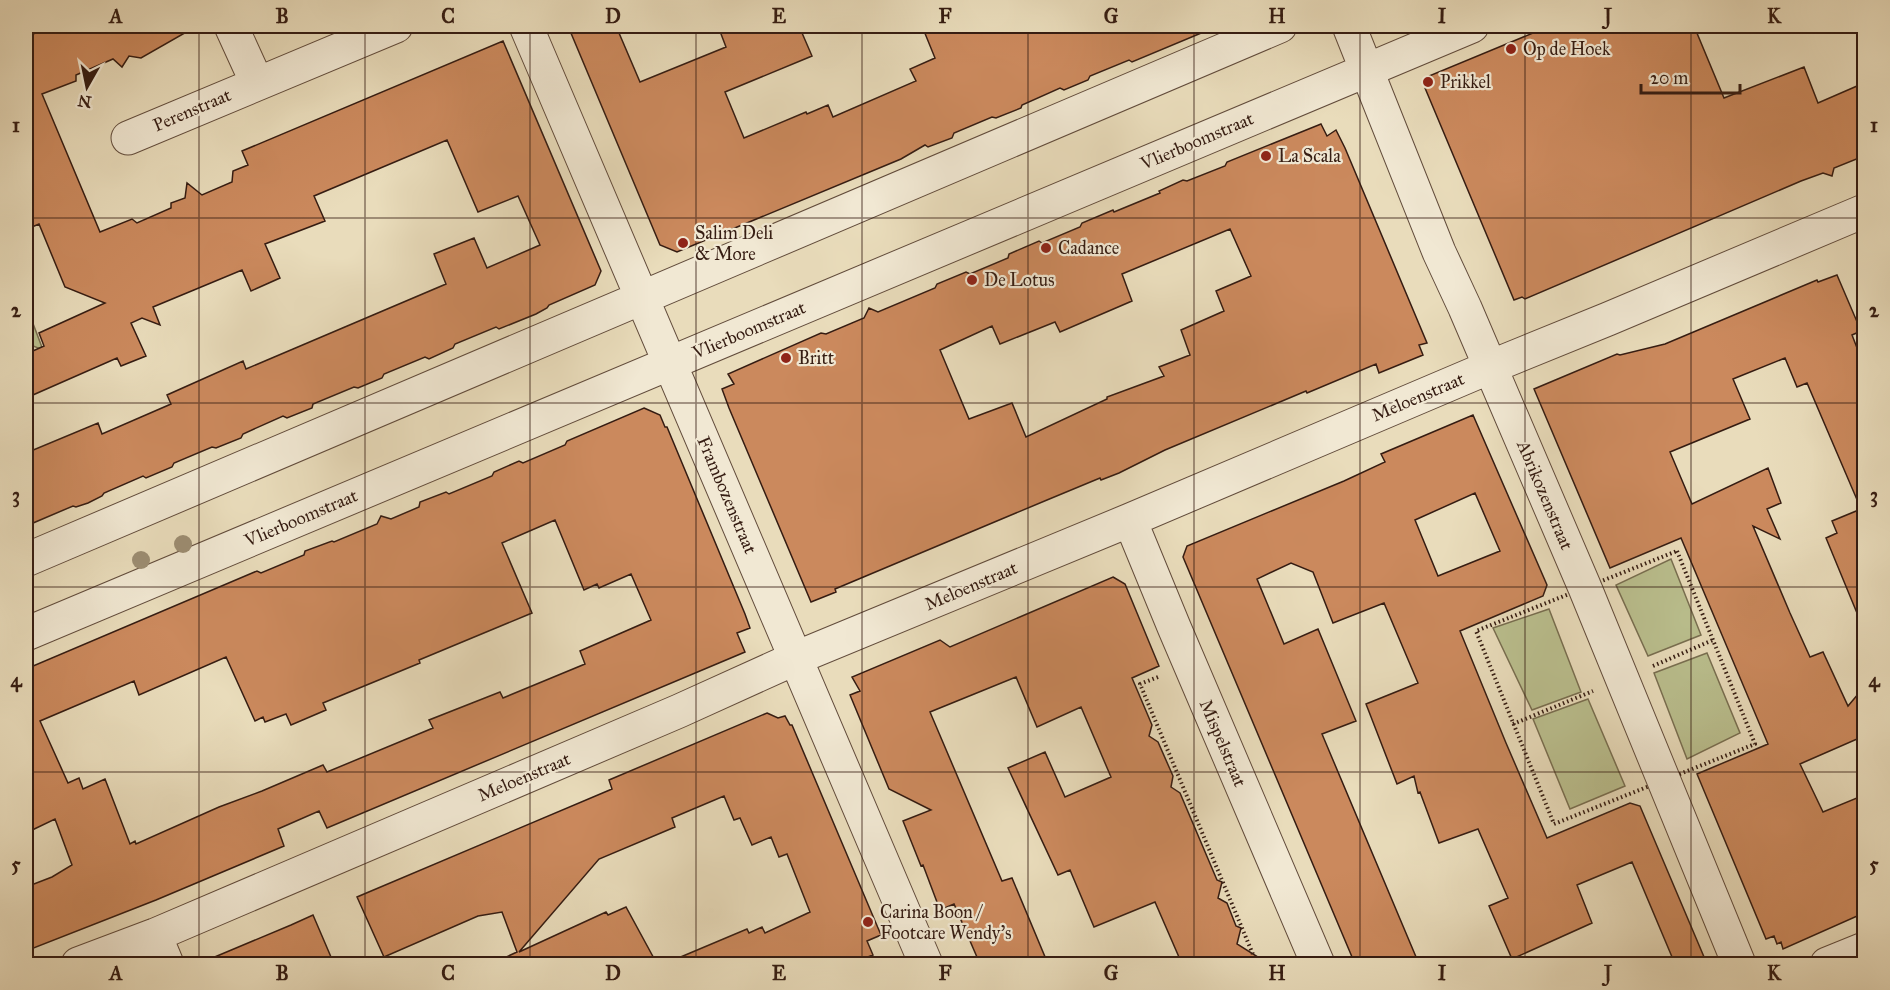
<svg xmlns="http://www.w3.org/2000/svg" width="1890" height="990" viewBox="0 0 1890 990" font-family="'IM FELL Great Primer',serif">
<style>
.green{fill:#babf8e;stroke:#786e50;stroke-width:1.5}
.building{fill:#cb895d;stroke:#351c12;stroke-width:1.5;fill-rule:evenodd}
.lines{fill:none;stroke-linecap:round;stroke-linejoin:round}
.street-casing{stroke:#624c3c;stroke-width:35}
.path{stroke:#351c12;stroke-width:4;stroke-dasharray:1.5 3;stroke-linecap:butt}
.street{stroke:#f1e8d3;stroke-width:33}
.tree{fill:#9c8d72}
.grid{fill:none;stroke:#351c12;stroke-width:1.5;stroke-opacity:0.55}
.poi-dot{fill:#8f2418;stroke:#f1e8d3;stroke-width:2}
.labels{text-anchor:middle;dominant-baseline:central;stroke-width:4.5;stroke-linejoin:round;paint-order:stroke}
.poi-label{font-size:18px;fill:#351c12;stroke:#f1e8d3;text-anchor:start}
.street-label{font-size:18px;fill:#351c12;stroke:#f1e8d3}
.neatline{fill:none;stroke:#351c12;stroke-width:2}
.grid-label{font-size:20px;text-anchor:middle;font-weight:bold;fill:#351c12}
</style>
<rect width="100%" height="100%" fill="#e9dcbb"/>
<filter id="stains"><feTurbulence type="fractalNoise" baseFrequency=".00333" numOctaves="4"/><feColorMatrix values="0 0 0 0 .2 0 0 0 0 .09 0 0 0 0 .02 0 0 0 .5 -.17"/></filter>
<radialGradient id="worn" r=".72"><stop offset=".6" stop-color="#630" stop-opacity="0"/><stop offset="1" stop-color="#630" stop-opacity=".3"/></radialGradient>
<path class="green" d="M26,305L43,350L28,344L26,337Z
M1671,559L1701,635L1648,656L1616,585Z
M1549,609L1581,692L1532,710L1493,628Z
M1707,653L1740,733L1687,759L1654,673Z
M1588,699L1625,786L1570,809L1533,719Z"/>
<path class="building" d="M52,26H197L141,58L129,56L122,67L113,59L76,75V81L42,94L100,232L132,219L137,223L171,208V203L185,198L187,183L202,195L232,182L233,171L248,165L242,151L503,41L601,271L595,285L549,305L547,308L536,314L499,329L496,327L455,344L453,348L429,359L425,357L384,374L382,378L358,388L354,387L313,404L312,408L287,418L283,416L243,434L241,438L216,448L212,447L174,463L172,467L146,478L143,476L104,493L102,496L88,503L76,507L73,506L26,526V453L98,423L102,434L171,404L167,395L243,361L246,369L446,284L434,254L474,238L487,268L540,245L518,196L478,212L447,140L314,196L325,221L265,244L280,278L251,291L242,270L153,307L160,325L142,318L131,323L146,356L121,366L117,358L26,398V354L44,346L39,333L105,303L65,287L39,224L32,227L26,209V37Z
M568,26H616L640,82L726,47L718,26H799L812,56L725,92L744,138L806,112L807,114L828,105L833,117L916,81L910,69L935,58L922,26H1218L1132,62L1129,60L1090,76L1088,80L1064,90L1060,88L1022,105L1021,108L996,118L992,117L954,133L952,138L928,147L925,145L901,159L677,252L660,245Z
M1550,26H1694L1724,98L1804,67L1818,103L1864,83V156L1834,168L1832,176L1823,173L1801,181L1525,299L1522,297L1514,300L1425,88L1429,76Z
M1321,124L1327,136L1336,130L1345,148L1427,343L1419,345L1423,355L1379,373L1376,364L1307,393L1306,391L1165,450L1119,473L1101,480L1100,478L1047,500L835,589L836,592L811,602L729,408L722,389L734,384L728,374L821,333L826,334L864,318L869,308L878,312L935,288L937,284L966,272L970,274L1008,258L1009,254L1039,241L1042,243L1080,227L1082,223L1113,210L1114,212L1160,193L1159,191L1183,180L1187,181L1225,166L1227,162ZM1230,229L1251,276L1216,291L1224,311L1181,330L1190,355L1159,367L1164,376L1107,397V399L1026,437L1012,403L969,419L940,350L992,326L1000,344L1055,322L1060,332L1132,301L1122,274Z
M1837,275L1861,331L1852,335L1864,366V630L1826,538L1837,533L1832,521L1861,509L1807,383L1797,387L1785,358L1733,379L1750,419L1670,452L1692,504L1768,468L1781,503L1767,509L1780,539L1753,526L1790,613L1810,657L1823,652L1848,706L1864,687V736L1800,764L1823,812L1864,795V913L1783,949L1781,942L1777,944L1774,936L1766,939L1697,774L1768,744L1681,538L1610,568L1534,389L1617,354L1620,355L1665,344L1817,280L1818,282Z
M644,408L660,415L665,427H667L745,614L750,628L737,633L745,652L327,828L319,811L278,829L284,846L156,900L26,951V887L52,877L72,865L55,819L26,833V669L257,571L261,573L304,555L305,551L332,541L334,542L377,524L381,516L391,519L419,507L420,502L446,492L449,494L492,476L494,472L519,461L523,463L565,445L567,441ZM555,520L584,590L597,584L599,588L631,574L651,620L580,651L585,664L503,698L500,692L429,720L433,728L327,772L323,765L262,791L219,807L136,844L135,841L130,844L105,779L83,789L79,778L68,783L40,721L134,681L139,695L226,657L255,721L263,717L265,722L286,714L291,725L326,710L323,703L420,663L419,660L532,613L502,543Z
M1473,415L1547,585L1543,596L1460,631L1506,743L1547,838L1630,803L1640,806L1707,964H1675L1632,862L1577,885L1592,923L1512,959L1489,906L1508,898L1478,829L1439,843L1420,792L1418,793L1414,776L1397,784L1366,704L1418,683L1384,603L1333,623L1313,572L1291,563L1257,579L1284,644L1318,629L1356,721L1322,734L1419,964H1355L1183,557L1187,546L1344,481L1385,462L1381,454ZM1475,493L1500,551L1438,576L1415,520Z
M1113,577L1125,584L1159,666L1132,678L1152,725L1149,736L1158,742L1173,776L1171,787L1180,793L1217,880L1222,882L1218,898L1227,903L1236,926L1241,928L1237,944L1269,964H1182L1155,902L1094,927L1070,870L1058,875L1008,768L1045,752L1065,797L1111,777L1081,707L1037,727L1016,677L930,712L1002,881L1012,878L1048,964H980L954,904L940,910L923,865L921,866L903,821L931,810L889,789L850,695L860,691L852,677L940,640L950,647Z
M767,713L778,718L785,716L790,725H792L881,935L867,941L873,955L849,964H664L747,929L749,933L762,927L765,933L810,912L787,854L779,857L771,837L752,845L740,818L734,820L724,796L672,818L675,827L599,859L519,952L606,912L608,915L626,907L657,964H491L517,952L502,912L478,916L384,957L357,897L612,789L609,780Z
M313,915L334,964H198L291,925Z"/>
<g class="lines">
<g class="street-casing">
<path id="street" d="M231,26L257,83
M526,26L926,964
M1349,26L1439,252L1465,308L1585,588L1739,964
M128,138L396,26
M1130,520L1174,627L1318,964
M26,560L1280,26
M26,634L1472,26
M155,935L167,964
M78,964L155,935L679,711L796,658L1130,520L1490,367L1608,319L1864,211
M1827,964L1864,949"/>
</g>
<path class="path" d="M1677,551L1755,744L1554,824L1476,631Z
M1653,666L1713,640
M1158,677L1140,684L1257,964
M1513,724L1593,691"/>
<use href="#street" class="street"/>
</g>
<g class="tree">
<circle cx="183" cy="544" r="9"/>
<circle cx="141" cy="560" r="9"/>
</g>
<path class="grid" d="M199,26V964M365,26V964M530,26V964M696,26V964M862,26V964M1028,26V964M1194,26V964M1360,26V964M1525,26V964M1691,26V964M26,218H1864M26,403H1864M26,587H1864M26,772H1864"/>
<g class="poi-dot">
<circle cx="1511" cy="49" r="6"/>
<circle cx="1428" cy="82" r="6"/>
<circle cx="1266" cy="156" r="6"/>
<circle cx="683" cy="243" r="6"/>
<circle cx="1046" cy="248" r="6"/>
<circle cx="972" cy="280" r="6"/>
<circle cx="786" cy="358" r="6"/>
<circle cx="868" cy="922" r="6"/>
</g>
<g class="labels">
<g class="poi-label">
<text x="1523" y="49">Op de Hoek</text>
<text x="1440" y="82">Prikkel</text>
<text x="1278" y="156">La Scala</text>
<text x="695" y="233">Salim Deli<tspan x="695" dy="21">&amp; More</tspan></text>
<text x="1058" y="248">Cadance</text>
<text x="984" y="280">De Lotus</text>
<text x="798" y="358">Britt</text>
<text x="880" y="912">Carina Boon /<tspan x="880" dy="21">Footcare Wendy's</tspan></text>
</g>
<g class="street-label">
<text transform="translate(192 110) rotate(-23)">Perenstraat</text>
<text transform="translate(1197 141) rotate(-23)">Vlierboomstraat</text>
<text transform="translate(749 330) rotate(-23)">Vlierboomstraat</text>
<text transform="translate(1418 397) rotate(-23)">Meloenstraat</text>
<text transform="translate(727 495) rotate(67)">Frambozenstraat</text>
<text transform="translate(1545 495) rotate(67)">Abrikozenstraat</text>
<text transform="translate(301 518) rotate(-23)">Vlierboomstraat</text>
<text transform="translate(971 586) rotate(-23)">Meloenstraat</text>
<text transform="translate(1223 743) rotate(67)">Mispelstraat</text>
<text transform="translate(524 777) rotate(-23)">Meloenstraat</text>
</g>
</g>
<rect width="1890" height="990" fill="none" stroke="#e9dcbb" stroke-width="66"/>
<g transform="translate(87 87) rotate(189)" stroke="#f1e8d3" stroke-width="4.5" paint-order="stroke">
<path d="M0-4.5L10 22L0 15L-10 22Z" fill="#351c12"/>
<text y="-9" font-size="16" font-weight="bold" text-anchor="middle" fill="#351c12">N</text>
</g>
<path d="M1641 84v9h99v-9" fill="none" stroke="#351c12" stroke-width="3"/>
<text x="1650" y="84" font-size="18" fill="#351c12" stroke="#f1e8d3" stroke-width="4.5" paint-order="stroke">20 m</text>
<rect x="33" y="33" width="1824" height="924" class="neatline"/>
<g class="grid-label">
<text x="116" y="23">A</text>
<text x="282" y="23">B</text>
<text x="448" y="23">C</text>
<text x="613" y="23">D</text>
<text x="779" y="23">E</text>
<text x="945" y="23">F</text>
<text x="1111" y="23">G</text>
<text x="1277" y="23">H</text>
<text x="1442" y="23">I</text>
<text x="1608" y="23">J</text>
<text x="1774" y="23">K</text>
<text x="16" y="132">1</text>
<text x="1874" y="132">1</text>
<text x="16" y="317">2</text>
<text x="1874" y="317">2</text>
<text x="16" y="502">3</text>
<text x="1874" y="502">3</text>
<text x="16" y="687">4</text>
<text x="1874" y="687">4</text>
<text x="16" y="871">5</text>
<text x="1874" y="871">5</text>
<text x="116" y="980">A</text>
<text x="282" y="980">B</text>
<text x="448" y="980">C</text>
<text x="613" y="980">D</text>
<text x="779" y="980">E</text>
<text x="945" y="980">F</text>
<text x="1111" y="980">G</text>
<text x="1277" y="980">H</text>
<text x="1442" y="980">I</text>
<text x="1608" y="980">J</text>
<text x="1774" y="980">K</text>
</g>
<rect width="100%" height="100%" filter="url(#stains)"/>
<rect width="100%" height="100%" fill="url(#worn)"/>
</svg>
